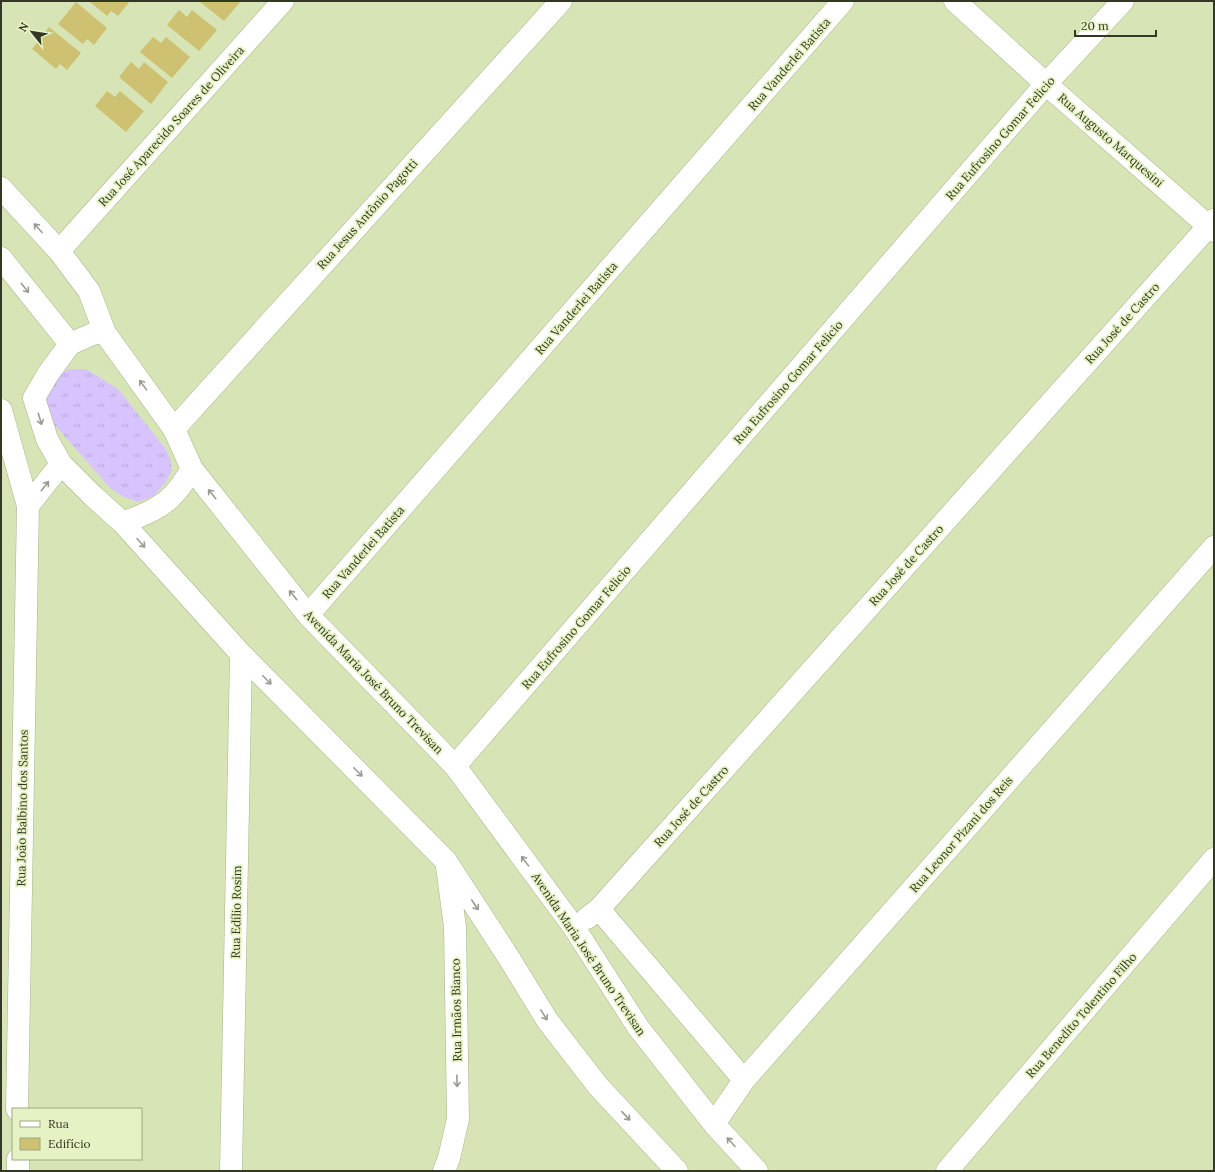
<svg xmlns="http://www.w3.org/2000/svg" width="1215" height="1172" viewBox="0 0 1215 1172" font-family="Lora,serif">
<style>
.grass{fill:url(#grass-tufts)}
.building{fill:#cec172}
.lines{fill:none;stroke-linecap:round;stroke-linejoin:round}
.minor-casing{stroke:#a7b387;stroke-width:23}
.minor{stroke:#fff;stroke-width:22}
.oneway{stroke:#999c92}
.labels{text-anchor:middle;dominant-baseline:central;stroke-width:3.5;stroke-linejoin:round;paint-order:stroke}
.street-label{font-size:12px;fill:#333825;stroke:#e5f2c3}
</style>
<defs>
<pattern id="grass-tufts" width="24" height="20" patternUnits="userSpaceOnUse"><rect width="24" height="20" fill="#d7c3fd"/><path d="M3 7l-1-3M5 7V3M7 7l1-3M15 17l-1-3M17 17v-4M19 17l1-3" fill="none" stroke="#b9a8d9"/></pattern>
</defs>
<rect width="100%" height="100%" fill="#d7e5b6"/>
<path class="grass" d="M70,369H86L118,389L165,448L170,459L172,471L165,483L154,496L138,502L124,497L111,489L52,422L45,405L47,388L56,375Z"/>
<path class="building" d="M89,1H130L118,16L111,11L107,16Z
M199,1H241L224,21Z
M76,2L107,28L94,45L87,39L83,44L58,24Z
M179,10L187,17L192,10L217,30L199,51L167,25Z
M49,27L81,53L67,70L60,64L56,69L32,49Z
M153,37L161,43L166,37L190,57L172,78L140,52Z
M131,62L139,69L144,62L168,82L151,104L119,77Z
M107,91L115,97L120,91L144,111L126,132L95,106Z"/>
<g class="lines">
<g class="minor-casing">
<path id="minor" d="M955,1L1046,84L1214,231
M1,188L59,251L89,291L105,333L174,429L192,469L308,615L455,766L573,926L638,1027L714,1124L757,1171
M59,251L283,1
M1,258L70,344L48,374L34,398L47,439L61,464L93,496L123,523L241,654L446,861L509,958L547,1020L598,1086L677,1171
M70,344L95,333H105
M1,410L28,506L17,1109
M174,429L561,1
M28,506L61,464
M123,523C139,516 159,510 172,496C180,489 186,478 192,469
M308,615L843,1
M455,766L1046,84L1123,1
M599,909L1214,220
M587,918L599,909L744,1080
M714,1124L744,1080L1214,547
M18,1159V1171
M231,1171L241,654
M444,1171L449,1158L458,1119L455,927L447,867
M947,1171L1214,859"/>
</g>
<use href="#minor" class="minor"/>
</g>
<defs><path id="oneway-shaft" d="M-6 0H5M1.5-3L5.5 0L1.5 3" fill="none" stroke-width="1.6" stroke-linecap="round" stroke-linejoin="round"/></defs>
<g class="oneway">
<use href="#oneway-shaft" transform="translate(38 228) rotate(-132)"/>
<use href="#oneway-shaft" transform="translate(25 288) rotate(51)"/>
<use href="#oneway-shaft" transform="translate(143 385) rotate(-126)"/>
<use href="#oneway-shaft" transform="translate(40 419) rotate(73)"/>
<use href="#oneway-shaft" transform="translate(45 486) rotate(-52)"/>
<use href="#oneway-shaft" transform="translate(212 494) rotate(-129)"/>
<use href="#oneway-shaft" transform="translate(141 543) rotate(48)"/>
<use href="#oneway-shaft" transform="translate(293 595) rotate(-129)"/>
<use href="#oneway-shaft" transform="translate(267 680) rotate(45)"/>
<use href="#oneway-shaft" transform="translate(358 772) rotate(45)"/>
<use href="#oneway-shaft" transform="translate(525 861) rotate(-126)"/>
<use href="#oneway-shaft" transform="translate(475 905) rotate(57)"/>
<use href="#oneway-shaft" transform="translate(544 1015) rotate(58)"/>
<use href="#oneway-shaft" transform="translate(457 1081) rotate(89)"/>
<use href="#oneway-shaft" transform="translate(626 1116) rotate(47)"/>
<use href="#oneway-shaft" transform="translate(731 1142) rotate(-132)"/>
</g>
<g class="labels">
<g class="street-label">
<text transform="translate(789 64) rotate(-49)">Rua Vanderlei Batista</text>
<text transform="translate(171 126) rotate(-48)">Rua José Aparecido Soares de Oliveira</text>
<text transform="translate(1000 138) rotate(-49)">Rua Eufrosino Gomar Felicio</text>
<text transform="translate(1111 140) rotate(41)">Rua Augusto Marquesini</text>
<text transform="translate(367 214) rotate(-48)">Rua Jesus Antônio Pagotti</text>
<text transform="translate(576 308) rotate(-49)">Rua Vanderlei Batista</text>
<text transform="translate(1122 323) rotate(-48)">Rua José de Castro</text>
<text transform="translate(788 382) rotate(-49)">Rua Eufrosino Gomar Felicio</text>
<text transform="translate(363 552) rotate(-49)">Rua Vanderlei Batista</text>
<text transform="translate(906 565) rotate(-48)">Rua José de Castro</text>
<text transform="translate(576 627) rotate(-49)">Rua Eufrosino Gomar Felicio</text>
<text transform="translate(374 682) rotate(46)">Avenida Maria José Bruno Trevisan</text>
<text transform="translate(691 806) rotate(-48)">Rua José de Castro</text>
<text transform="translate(22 808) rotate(-89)">Rua João Balbino dos Santos</text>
<text transform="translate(961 834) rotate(-49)">Rua Leonor Pizani dos Reis</text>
<text transform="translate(236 912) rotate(-89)">Rua Edílio Rosim</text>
<text transform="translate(589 954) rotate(56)">Avenida Maria José Bruno Trevisan</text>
<text transform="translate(456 1010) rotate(-91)">Rua Irmãos Bianco</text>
<text transform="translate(1081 1015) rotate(-49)">Rua Benedito Tolentino Filho</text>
</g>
</g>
<rect width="1215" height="1172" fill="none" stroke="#333825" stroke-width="4"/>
<rect x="12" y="1108" width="130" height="52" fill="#e5f2c3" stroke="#9ea884"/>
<rect x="20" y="1121" width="20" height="6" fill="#ffffff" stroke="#9ea884"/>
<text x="48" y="1128" font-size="12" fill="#333825">Rua</text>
<rect x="20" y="1138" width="20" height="12" fill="#cec172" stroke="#9ea884"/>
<text x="48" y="1148" font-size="12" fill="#333825">Edifício</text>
<g transform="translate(32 32) rotate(300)" stroke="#e5f2c3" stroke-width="3" paint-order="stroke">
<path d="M0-3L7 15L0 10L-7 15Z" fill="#333825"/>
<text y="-6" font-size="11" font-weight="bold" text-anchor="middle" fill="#333825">N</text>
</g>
<path d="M1075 30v6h81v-6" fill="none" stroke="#333825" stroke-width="2"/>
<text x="1081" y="30" font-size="12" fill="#333825" stroke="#e5f2c3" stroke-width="3" paint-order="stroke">20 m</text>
</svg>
